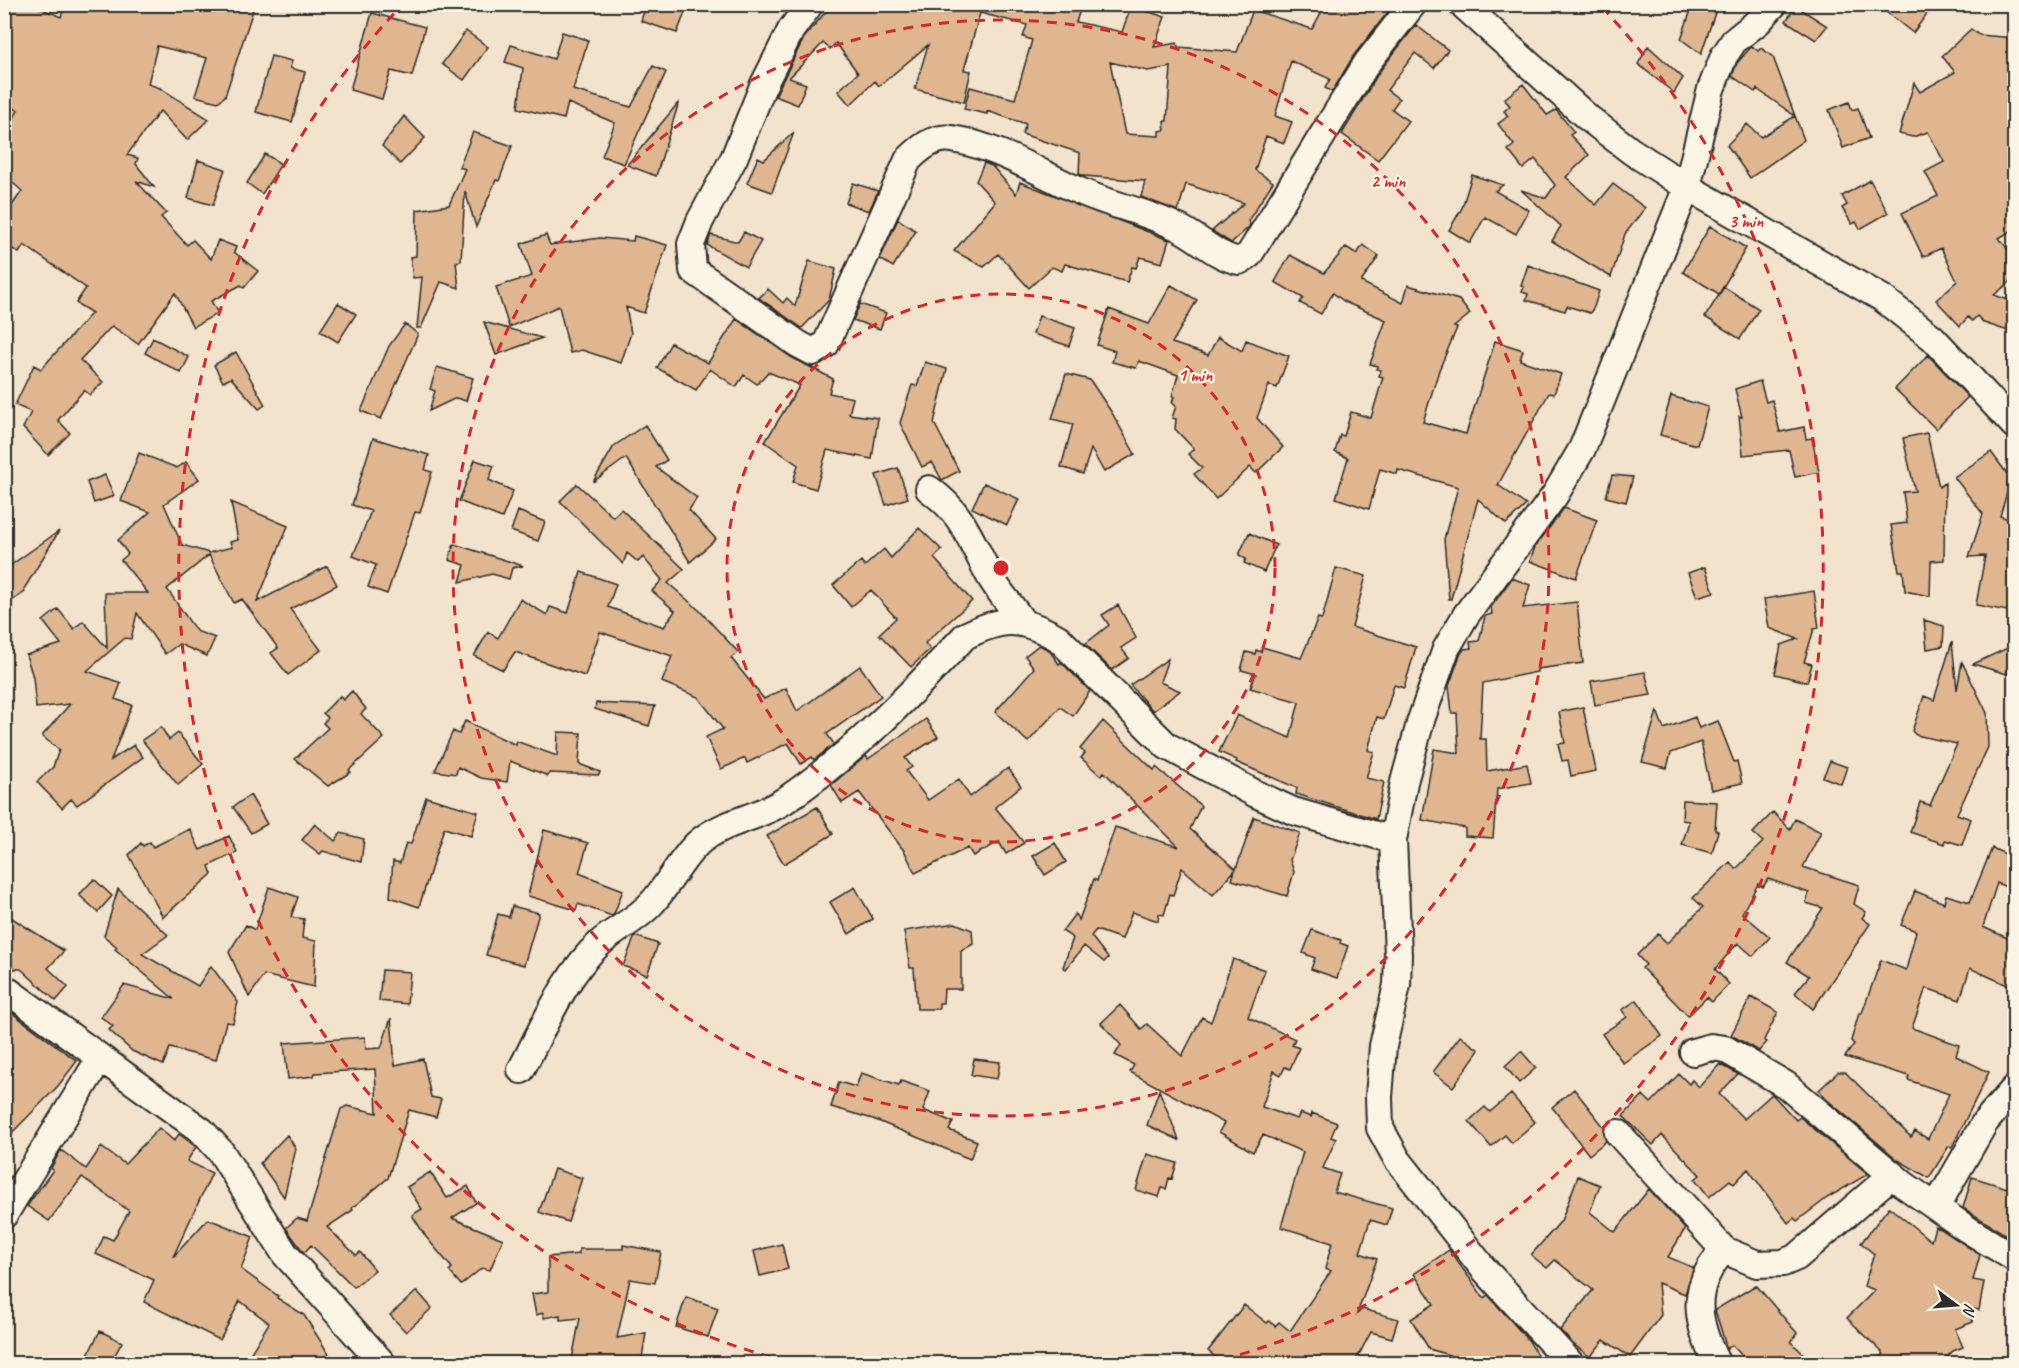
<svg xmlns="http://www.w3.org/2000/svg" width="2019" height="1368" viewBox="0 0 2019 1368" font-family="Caveat,sans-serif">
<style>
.building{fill:#dfb690;stroke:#2b2b2b;stroke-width:1.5;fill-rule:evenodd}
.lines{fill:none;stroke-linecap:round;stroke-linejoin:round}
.minor-casing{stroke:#2b2b2b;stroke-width:30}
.minor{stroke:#fcf5e5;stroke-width:26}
.ring{fill:none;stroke:#d62828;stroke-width:3;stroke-dasharray:10 8}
.centre{fill:#d62828;stroke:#fcf5e5;stroke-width:3}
.ring-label{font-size:18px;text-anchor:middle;font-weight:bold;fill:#d62828;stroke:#fcf5e5;stroke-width:5;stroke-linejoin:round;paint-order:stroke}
</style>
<rect width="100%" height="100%" fill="#f3e2cc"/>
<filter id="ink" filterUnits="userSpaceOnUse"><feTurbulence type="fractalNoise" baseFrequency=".0167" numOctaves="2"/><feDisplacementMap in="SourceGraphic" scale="12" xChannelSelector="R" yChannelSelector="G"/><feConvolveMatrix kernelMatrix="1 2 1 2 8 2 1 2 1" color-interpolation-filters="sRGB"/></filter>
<g filter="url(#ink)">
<path class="building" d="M4,4H31L61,17L65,4H255L225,96L218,102L195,96L207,58L157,46L148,84L160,88L209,119L187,140L160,111L127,155L138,158L136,164L154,187L136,181L166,213L161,217L187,245L193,240L211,259L218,240L236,247L234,252L258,271L244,288L241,285L211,301L218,313L193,327L175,293L138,344L112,326L80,360L103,382L90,395L84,390L58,420L70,433L48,455L23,428L31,412L15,405L34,365L41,369L92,313L76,303L86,288L24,245L19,253L4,243V217L22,191L4,175V136L18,110L4,105Z
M646,4H674L686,10L677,33L641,21Z
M832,4H1082L1076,22L1122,32L1131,6L1165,17L1154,47L1177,43L1178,47L1237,52L1253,10L1312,29L1326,4H1376L1388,12L1354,55L1332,92L1325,88L1330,79L1291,61L1275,116L1292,122L1284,143L1266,136L1255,170L1273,182L1248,221L1250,224L1249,227L1231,243L1212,231L1244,203L1186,184L1178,211L1141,197L1145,181L1084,176L1079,174L1080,153L1022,134L1026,124L987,111V114L964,109L970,87L1015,99L1032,40L1023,37L1027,25L980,13L964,70L971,71L964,102L915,89L928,45L879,86L875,81L850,105L838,91L858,73L836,43L830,49L823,43L789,78L806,84L798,105L775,96L804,38ZM1110,62L1148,71L1171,67L1167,121H1164L1165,130L1159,131V136L1125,134Z
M1693,4H1718L1701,54L1681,39Z
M1876,4H1934L1913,33Z
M1796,6L1827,26L1816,40L1786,21Z
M372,13L425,27L412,76L391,71L382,99L350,90Z
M1416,25L1448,50L1434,68L1415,53L1387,90L1399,99L1392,109L1408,121L1378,160L1342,134L1379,72Z
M1971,29L1979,35L2014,38V229L1999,238L2014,257V279L1994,295L2014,302V333L1984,323L1977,316L1972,321L1968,317L1960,326L1936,300L1957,281L1941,248L1923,257L1902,213L1938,196L1925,172L1944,162L1928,132L1913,137L1899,134L1914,83L1920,92L1955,72L1942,56Z
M466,31L488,47L464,80L442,64Z
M562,32L588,40L573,90L631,107L653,66L666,72L624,164L602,156L615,123L568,103L564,119L518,108L523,68L505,62L511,45L554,59Z
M1648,46L1683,78L1674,93L1638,64Z
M1752,46L1758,51L1761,48L1773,57L1795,116L1757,89L1755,92L1732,76L1737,63Z
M271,56L292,61L290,68L305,72L292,122L256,112Z
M1523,84L1547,115L1556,110L1574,132L1570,135L1589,155L1566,177L1596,205L1613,184L1645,208L1625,234L1611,277L1552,241L1561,226L1521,190L1546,198L1555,185L1535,159L1523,169L1508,150L1514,145L1498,124L1508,116L1504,111L1510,106L1504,99Z
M679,102L656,176L627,165Z
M1849,102L1852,110L1858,108L1869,138L1843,148L1829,110Z
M404,116L425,138L400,164L382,146Z
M1795,116L1804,140L1750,178L1727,145L1747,124L1761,137Z
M473,132L512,146L499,181L496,180L476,227L465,191L461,261L456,262L459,288L441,282L421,328H417L422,277L413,278L410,257L416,256L417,210L449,205L465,169L459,167Z
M794,132L772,192L747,183L758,157L764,160Z
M265,154L281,164L262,194L247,183Z
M198,160L225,169L213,205L188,198Z
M984,163L992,166L1016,194L1020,182L1169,240L1162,263L1140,257L1136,268L1132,267L1127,282L1065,264L1062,271L1052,267L1029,288L998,254L984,267L954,251L995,202L976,181Z
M1472,175L1503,185L1495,191L1529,210L1516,234L1485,217L1470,243L1449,230L1462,208Z
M1870,180L1888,213L1860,229L1856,222L1852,224L1842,208L1847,205L1842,196Z
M853,183L878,191L869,211L846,203Z
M898,219L916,231L893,267L880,259Z
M1710,226L1746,248L1719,294L1683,272Z
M744,232L761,241L746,267L707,245L711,235L738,242Z
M546,235L550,245L600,238L633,241L634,236L667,245L644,313L626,307L631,333L621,363L582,350L570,353L559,306L509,327L496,287L532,276L521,244Z
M1363,245L1379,256L1361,282L1403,303L1408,285L1459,300L1470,314L1454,327L1457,328L1439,370L1423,422L1466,434L1495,341L1523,350L1520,360L1561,374L1554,394L1549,393L1498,485L1526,505L1506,524L1478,499L1451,599H1449L1444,539L1458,487L1398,470L1397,474L1380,469L1369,509L1336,498L1348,458L1335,452L1340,435L1344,436L1351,412L1371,418L1383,377L1379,376L1381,370L1376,369L1378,366L1370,364L1386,320L1345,302L1333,293L1321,314L1300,303L1303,298L1275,282L1290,255L1324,273L1346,247L1357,254Z
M809,261L836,269L829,300L802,328L759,298L768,289L783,303L787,298L795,306Z
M1528,265L1599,291L1594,307L1590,313L1567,306L1565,311L1526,300L1528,294L1522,292L1524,287L1521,286Z
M1171,285L1197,300L1172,343L1208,355L1218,337L1242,351L1246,340L1289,356L1277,388L1269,385L1257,418L1283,447L1256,473L1250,467L1216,499L1194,474L1202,468L1188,454L1194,449L1175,429L1176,419L1172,418L1176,406L1172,403L1174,397L1172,396L1178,375L1139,361L1136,368L1112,362L1115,351L1097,345L1109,309L1149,324Z
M1724,287L1759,309L1740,339L1705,317Z
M338,303L356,314L338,342L320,331Z
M860,304L886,313L880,329L853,320Z
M1039,316L1075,328L1069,346L1033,334Z
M736,319L791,357L833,379L829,393L853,398L849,414L878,418L872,459L827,450L816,489L793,482L798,465L765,442L800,385L768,372L757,384L744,375L736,387L710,369L696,390L657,368L671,343L708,363Z
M484,322L542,338L496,355Z
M405,324L418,334L381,419L361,411L389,346Z
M153,338L189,357L181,373L145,353Z
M236,352L265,405L259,409L231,378L223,382L214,365Z
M1928,355L1968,397L1936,429L1895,389Z
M925,362L947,369L934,423L959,471L942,480L932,462L922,467L900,423L912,385L917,386Z
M437,367L473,378L466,401L456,398L429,411L435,391L430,389Z
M1066,374L1090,380L1112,413L1135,454L1104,472L1091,449L1083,474L1061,467L1073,424L1052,419Z
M1760,381L1766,402L1772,400L1780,432L1804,427L1806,439L1812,438L1819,472L1795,477L1789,450L1743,455L1739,416L1742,417L1735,389Z
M1671,396L1708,407L1697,445L1660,435Z
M645,425L667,460L656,467L697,498L689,510L716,539L690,562L626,458L593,482L614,446Z
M1927,433L1939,487L1945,483L1944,560L1931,561L1930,596L1905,591L1903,571H1899L1891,525L1907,523L1903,492L1915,491L1903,438Z
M373,438L429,455L425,470L432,472L420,513L415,512L387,594L368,587L376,565L353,556L371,511L352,505Z
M1991,452L2011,479L2000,516L2014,521V609L2008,607L2007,611L1976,605L1985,556L1969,557L1983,514L1954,477Z
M139,453L177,468L186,462L199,479L164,504L182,545L209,553L232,547L230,542L238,540L231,502L288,526L257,602L327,566L337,585L290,609L321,650L288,675L271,653L278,648L242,599L234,603L209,555L167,589L196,631L215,638L207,656L179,644L165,654L137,613L131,639L125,638L87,671L121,683L115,699L132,705L111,760L134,745L143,757L77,805L71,799L62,808L37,782L53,767L59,750L42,736L70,704L36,708L33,677L26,655L61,644L43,621L58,609L74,629L83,621L107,648L105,593H148L121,560L128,554L118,540L150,512L121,501Z
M475,460L494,466L489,480L513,491L502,518L459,501Z
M898,468L908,498L886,505L876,475Z
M105,475L114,496L94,503L87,482Z
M1612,475L1633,477L1626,502L1606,497Z
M984,483L1019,499L1007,525L972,508Z
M577,484L613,517L621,509L684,569L668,583L699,610L738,652L731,658L764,699L786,688L797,711L860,666L881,696L827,734L834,744L814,760L812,757L801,764L788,743L747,763L745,758L721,769L706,737L723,729L698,697L662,682L672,656L600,632L585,676L515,652L503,670L474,656L488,632L498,638L520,599L547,615L550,607L568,613L581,572L616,584L608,607L664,627L675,611L652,591L662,580L643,557L638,562L627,553L623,564L560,501Z
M1564,508L1597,520L1576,578L1530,561L1535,547Z
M518,511L545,522L538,541L511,531Z
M919,528L942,550L934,558L972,601L925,643L930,649L911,667L879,634L896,618L871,590L851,607L833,585L861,561L865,566L884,549L891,558Z
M59,531L24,589L25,592L4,606V570Z
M1249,533L1276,545L1264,572L1244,563L1246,559L1239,555Z
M454,544L514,563L523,566L512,568L509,579L492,574L460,582L465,565L449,560Z
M1705,567L1714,592L1697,597L1688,573Z
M1336,568L1366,576L1352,627L1416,647L1404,688L1394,685L1384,719L1377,717L1368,750L1374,752L1366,778L1384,782L1376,819L1296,794L1297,788L1236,762L1237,760L1219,752L1237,715L1290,738L1299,702L1250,688L1256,674L1241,670L1246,652L1255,654L1256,650L1261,652L1262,647L1301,658L1302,656L1318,618L1322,619Z
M1512,578L1530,585L1523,608L1577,602L1583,663L1537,669V672L1483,683L1480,739H1486L1487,771L1527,764L1531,783L1497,789L1493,838L1465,836V828L1422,820L1434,749L1459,753L1457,713H1452L1449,686L1460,655L1464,649L1471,648L1470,642L1479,641L1485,616L1492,614L1491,607Z
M1814,591L1819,628L1814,629L1804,662L1812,664L1807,682L1775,674L1781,645L1798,639L1769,628L1764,599Z
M1118,605L1136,638L1121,648L1129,658L1112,670L1085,644L1109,625L1102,615Z
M1924,620L1944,626L1943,646L1927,649Z
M1952,642L1957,690L1962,662L1987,713L1988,747L1957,814L1971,819L1962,845L1945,840L1944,844L1910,832L1920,802L1930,805L1957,744L1916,735L1912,731L1924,696L1934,700Z
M1039,645L1049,650L1059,664L1061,662L1090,691L1073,716L1060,707L1028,742L995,712L1034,668L1025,656Z
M2014,645L2007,674L1973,664Z
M1168,659L1160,682L1180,691L1153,711L1130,685Z
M1645,672L1651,695L1595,705L1591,681Z
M352,691L366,709L361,714L384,738L349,770L351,772L328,786L295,759L328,728L323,723L328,718L323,713L340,696L343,700Z
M596,703L655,706L649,726L595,709Z
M1583,707L1596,771L1571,776L1568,760L1562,761L1558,744L1565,743L1559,712Z
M1657,711L1664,729L1695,717L1699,728L1718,721L1734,762L1737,761L1742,783L1711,790L1701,742L1671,753L1667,768L1642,762Z
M926,719L938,737L905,758L912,767L906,771L928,800L959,779L970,797L1008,768L1021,786L995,807L1024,843L1006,854L999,842L973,856L968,848L915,873L905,852L859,792L842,803L831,785L866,756L868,759Z
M465,721L516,745V741L557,756L558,732L581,733L579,764L600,772L599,775L549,773L548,776L510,761L507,782L481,778L458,767L456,774L435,771L453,731L459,734Z
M1103,721L1154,770L1156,767L1201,806L1190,829L1236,869L1254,817L1300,833L1290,860L1294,872L1287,896L1232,880L1235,870L1213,895L1182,868L1173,895L1170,894L1164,915L1159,914L1158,921L1132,912L1122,939L1096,930L1091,936L1108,958L1104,962L1084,946L1066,969L1063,967L1073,938L1062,931L1075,914L1079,920L1094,879L1097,881L1115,827L1179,847L1104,772L1101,776L1081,758L1085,753L1080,749Z
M161,727L169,740L178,733L203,764L178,785L142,740Z
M1830,761L1847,767L1841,784L1823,777Z
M250,795L267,824L251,833L233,807Z
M426,797L478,812L471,836L444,828L419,907L390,897L393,861L400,863L406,843L411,844Z
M1683,800L1717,802L1715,830L1718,831L1712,853L1682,845L1689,821L1682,820Z
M817,807L833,834L784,864L767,836Z
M1773,812L1790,829L1795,819L1821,832L1803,867L1859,885L1854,904L1866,912L1862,918L1870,924L1813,1009L1795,993L1809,976L1787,962L1823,908L1806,903L1809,893L1768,879L1763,887L1758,884L1742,913L1770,937L1753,956L1738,943L1715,969L1729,984L1712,1002L1707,997L1688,1016L1642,968L1646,965L1637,955L1658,934L1667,943L1703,907L1693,898L1730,862L1736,869L1763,842L1753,833Z
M315,824L335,841L341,833L364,839L361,862L323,851L320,854L302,840Z
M190,829L200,850L229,836L237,852L209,866L212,874L163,917L129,855L141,843L143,846L150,842L153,847Z
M544,830L588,843L579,873L623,890L614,914L612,916L578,904L576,910L528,896Z
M1055,843L1066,862L1045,875L1033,856Z
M1992,848L2014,858V865L2006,887L1997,883L1983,927L2014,941V988L1970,968L1960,1000L1926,988L1912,1028L1959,1045L1956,1056L1989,1072L1952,1147L1949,1146L1929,1178L1898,1160L1825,1098L1819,1090L1838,1072H1845L1911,1137L1915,1131L1928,1139L1949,1094L1908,1080L1909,1076L1845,1057L1854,1044L1851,1041L1859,1013H1862L1881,960L1906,970L1916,931L1901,925L1915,891L1944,903L1946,895L1970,902Z
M94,879L112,896L98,912L79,895Z
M269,887L298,897L291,917L304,919L302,938L316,941L314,987L264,975L249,997L229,952L246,925L255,930Z
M855,887L873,919L849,934L830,902Z
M118,889L168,935L142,954L198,986L211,966L238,1002L233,1023L226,1022L216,1060L170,1048L163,1065L132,1051L109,1030L113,1026L101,1017L124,985L174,999L115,949L117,947L104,936Z
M512,906L539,913L524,965L486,955L498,914L509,917Z
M4,913L64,951L48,968L68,987L56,1001L21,969H15L4,962Z
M955,923L972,930L973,944L961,951V989H944L943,1003H939V1009H917L914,968H910L904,931Z
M1312,930L1341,940L1340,943L1348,946L1337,978L1311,969L1315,958L1303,953Z
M635,936L658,944L647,975L623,966Z
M1233,959L1265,970L1248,1017L1295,1039L1292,1045L1299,1048L1290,1069L1285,1067L1281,1075L1274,1071L1262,1107L1297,1119L1300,1113L1311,1117L1312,1113L1337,1123L1331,1137L1336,1139L1323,1168L1340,1174L1334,1192L1392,1208L1387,1225L1370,1220L1360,1253L1377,1259L1357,1314L1363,1309L1398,1319L1392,1338L1371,1332L1354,1364H1224L1208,1351L1244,1305L1267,1323L1269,1321L1275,1326L1279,1322L1290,1331L1331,1271L1325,1269L1332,1243L1281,1227L1303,1152L1263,1135L1253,1152L1219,1132L1224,1123L1130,1072L1134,1065L1115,1055L1121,1045L1101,1023L1120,1005L1141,1029L1147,1024L1182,1056L1202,1017L1211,1022Z
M382,970L410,972L407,1004L379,1001Z
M1751,997L1778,1012L1764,1040L1767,1042L1759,1051L1731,1035Z
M1637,1000L1662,1036L1623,1063L1602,1034L1627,1017L1622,1010Z
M4,1007L77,1061L58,1086L4,1141Z
M391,1018L395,1065L423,1059L431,1097L441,1099L436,1117L409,1110L388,1178L352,1208L353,1210L327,1227L356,1255L360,1252L375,1270L354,1287L311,1245L304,1253L286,1228L297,1218L307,1221L341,1109L347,1106L377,1113L375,1069L315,1073L314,1076L288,1079L284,1043L365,1037L366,1049L381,1048Z
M1460,1036L1479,1050L1453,1087L1433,1072Z
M1521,1051L1536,1068L1519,1083L1505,1066Z
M974,1059L1000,1062L997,1079L971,1075Z
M1720,1064L1738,1074L1719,1094L1744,1119L1772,1094L1796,1120L1800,1117L1868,1174L1827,1198L1797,1221L1794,1218L1788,1223L1748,1169L1734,1184L1730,1180L1709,1197L1695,1179L1700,1175L1662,1135L1653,1145L1623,1116L1643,1095L1651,1103L1679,1074L1689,1084L1692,1080L1699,1087Z
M861,1073L899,1085L901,1081L930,1091L923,1110L953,1122L949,1130L977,1141L970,1159L873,1119L831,1107L839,1082L856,1087Z
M1574,1089L1604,1127L1606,1141L1589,1155L1552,1107Z
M1159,1090L1179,1140L1147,1125Z
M1511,1094L1535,1122L1512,1143L1505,1135L1491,1147L1469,1121L1485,1107L1490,1112Z
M159,1128L174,1141L179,1134L196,1147L187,1161L212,1173L173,1257L208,1219L253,1237L241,1269L278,1296L277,1298L304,1315L335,1364H244L269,1323L240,1301L220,1340L144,1302L154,1280L96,1254L104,1236L113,1240L129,1211L82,1177L49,1221L27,1206L53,1170L51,1168L61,1150L86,1169L101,1147L125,1164Z
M287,1135L296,1149L284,1197L260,1163Z
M1147,1154L1177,1163L1172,1179L1169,1178L1166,1189L1162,1188L1159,1197L1136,1190Z
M554,1169L582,1178L568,1222L539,1212Z
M430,1172L447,1198L468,1186L476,1203L452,1218L503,1239L490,1270L482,1268L461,1285L449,1271L452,1268L426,1237L412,1215L422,1209L407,1187Z
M1578,1176L1600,1185L1590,1212L1615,1232L1649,1189L1685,1229L1668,1257L1694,1268L1685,1294L1658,1283L1661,1315L1630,1357L1604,1340L1590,1357L1572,1343L1560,1330L1593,1290L1555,1260L1547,1268L1531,1255L1561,1221Z
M1972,1177L2014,1190V1240L1963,1208Z
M1889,1207L1931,1241L1935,1227L1941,1229L1980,1255L1973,1280L1984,1282L1979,1310L1966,1308L1973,1322L1955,1329L1963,1347L1953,1351L1940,1364H1873L1884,1354L1847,1318L1875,1290L1864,1286L1874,1254L1861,1243Z
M782,1244L788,1269L760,1276L754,1251Z
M623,1245L661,1252L655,1283L630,1279L617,1338L646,1333L642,1358L632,1359V1364H571L580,1318L560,1320V1315L544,1318L543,1313L536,1315L532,1294L548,1292V1257L579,1254V1249H623Z
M1449,1250L1484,1298L1488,1295L1529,1341L1542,1364H1432L1449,1355L1429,1349L1411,1319L1434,1304L1414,1274Z
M1756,1285L1797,1333L1791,1342L1814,1364H1750L1732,1345L1727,1349L1715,1310Z
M417,1291L432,1308L406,1332L390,1315Z
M686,1297L718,1308L708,1337L676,1327Z
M100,1331L122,1342L110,1364H83Z"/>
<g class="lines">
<g class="minor-casing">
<path id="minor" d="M810,4L791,30L763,86L734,158L700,221L691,244L693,270L798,344L813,352L826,344L908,160C920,148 934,136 952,139C996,146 1036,171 1075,189C1109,205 1146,211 1179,228C1200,238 1215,256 1239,261L1249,255L1367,63L1413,4
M1462,4L1587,117L1631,151L1687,187L1882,298L1933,338L2014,425
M929,489C963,514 968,535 987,571C996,589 1011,605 1022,621
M4,988L202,1131L221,1152L285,1254L383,1364
M1693,1052L1711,1047L1725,1049L1786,1085L1903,1184L1967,1229L2014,1258
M521,1070C542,1030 566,973 600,943C616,929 636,920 651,904C668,886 680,860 698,843C723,821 757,819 784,801C852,755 909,696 965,636C1003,617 1021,617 1058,638L1167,746L1256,794L1293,811L1393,840
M1618,1133L1724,1250L1757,1264L1783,1263L1797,1257L1892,1175
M1936,1207L1985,1122L2014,1089
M4,1215L100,1058
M1571,1364L1483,1268L1397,1159L1380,1128L1379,1097L1383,1046L1397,985L1398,955L1393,840L1404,782L1421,720L1446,649L1466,615L1555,495L1582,449L1687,187L1711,89L1724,56L1734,41L1759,21L1774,4
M1717,1364C1696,1322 1689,1287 1724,1250"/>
</g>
<use href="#minor" class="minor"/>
</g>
</g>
<g class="ring">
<circle cx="1001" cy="568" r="274"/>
<circle cx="1001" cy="568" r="548"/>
<path d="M788 1362A822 822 0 0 1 400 7M1602 7A822 822 0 0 1 1214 1362"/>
</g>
<circle cx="1001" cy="568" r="9" class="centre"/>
<g class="ring-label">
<text x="1388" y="187">2 min</text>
<text x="1746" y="227">3 min</text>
<text x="1195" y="381">1 min</text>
</g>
<rect width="2019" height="1368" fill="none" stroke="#fcf5e5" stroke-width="24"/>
<rect x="12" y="12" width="1995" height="1344" fill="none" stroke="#2b2b2b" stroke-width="2" filter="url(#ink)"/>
<g transform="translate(1956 1305) rotate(106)" stroke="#fcf5e5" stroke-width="4.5" paint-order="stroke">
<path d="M0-4.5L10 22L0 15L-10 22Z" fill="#2b2b2b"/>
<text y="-9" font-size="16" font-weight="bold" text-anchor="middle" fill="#2b2b2b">N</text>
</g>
</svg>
